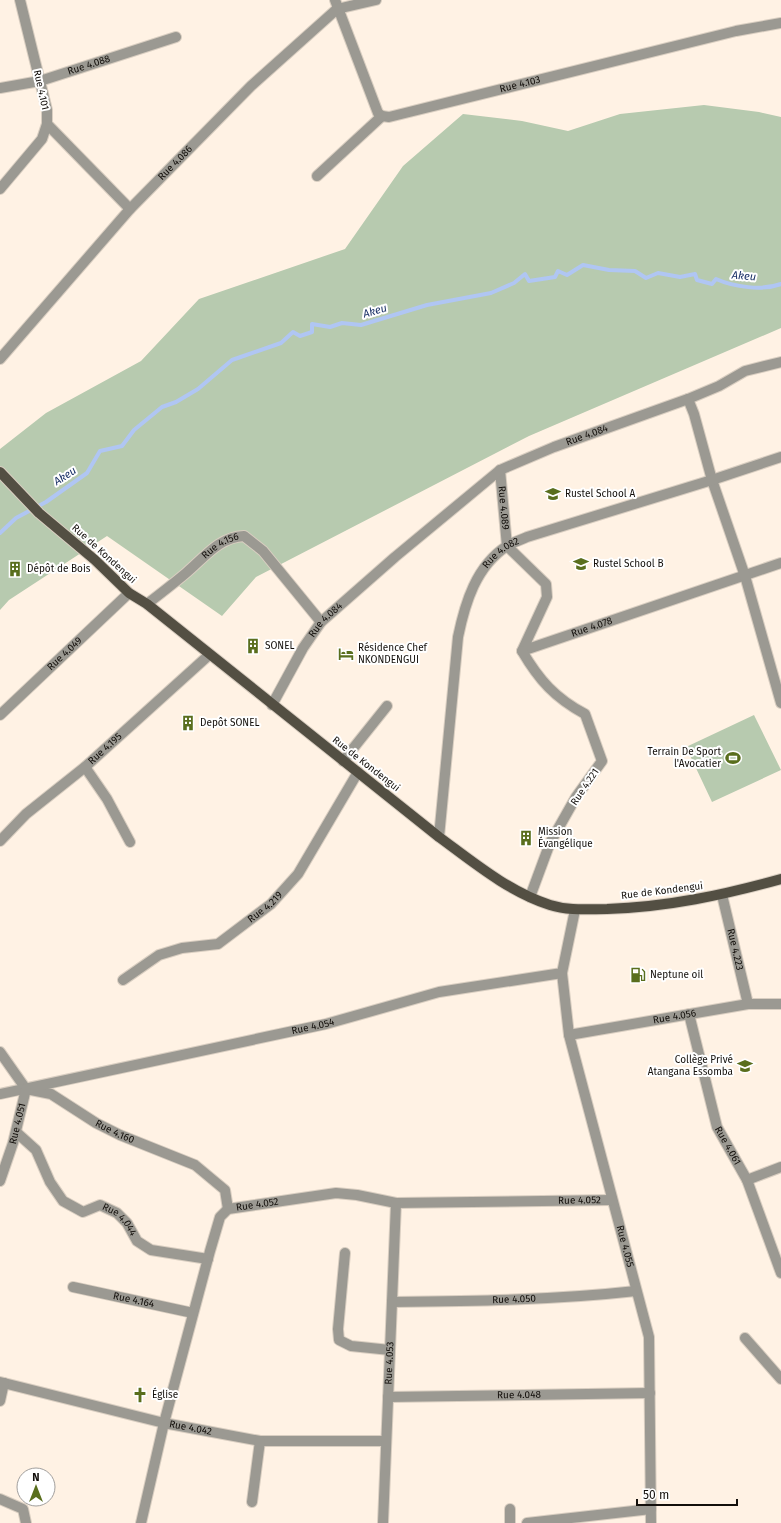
<svg xmlns="http://www.w3.org/2000/svg" width="781" height="1523" viewBox="0 0 781 1523" font-family="'Fira Sans',sans-serif">
<style>
.green{fill:#b7caaf}
.lines{fill:none;stroke-linecap:round;stroke-linejoin:round}
.stream{stroke:#b0c6f3;stroke-width:4}
.minor-casing{stroke:#d9cec1;stroke-width:12}
.major-casing{stroke:#d9cec1;stroke-width:12}
.minor{stroke:#9b9992;stroke-width:10}
.major{stroke:#534f43;stroke-width:10}
.labels{text-anchor:middle;dominant-baseline:central;stroke-width:4;stroke-linejoin:round;paint-order:stroke}
.street-label{font-size:10px;fill:#130f0b;stroke:#fff}
.poi-label{font-size:10px;fill:#130f0b;stroke:#fff;text-anchor:start}
.water-label{font-size:11px;font-style:italic;fill:#1b3167;stroke:#fff}
</style>
<rect width="100%" height="100%" fill="#fff2e4"/>
<path class="green" d="M704,105L759,112L781,117V328L529,436L256,577L222,616L107,536L9,600L0,610V449L46,413L141,361L199,299L345,249L403,166L463,114L522,121L568,131L620,114Z
M754,715L781,770L712,802L686,747Z"/>
<g class="lines">
<path class="stream" d="M0,533L16,518L46,502L87,473L100,451L122,446L134,430L162,407L176,402L198,389L232,360L281,343L293,332L300,336L312,332V324L330,327L342,323L361,325L427,305L491,293L514,283L525,274L529,281L555,277L558,271L567,275L583,265L609,270L635,271L646,278L658,273L680,277L695,274L697,280L712,284L716,279C734,287 762,291 781,284"/>
<g class="minor-casing">
<g id="minor">
<path id="s1" d="M335,0L378,113L382,116L389,117L736,31L781,23"/>
<path id="s2" d="M0,88L40,81L176,37"/>
<path d="M47,124L130,209"/>
<path d="M317,176L382,116"/>
<path d="M0,189L42,139L47,124V110L20,0"/>
<path id="s3" d="M0,359L130,209L251,86L337,9L376,0"/>
<path d="M688,399L719,386L745,371L781,362"/>
<path id="s4" d="M500,470L507,546L546,584L547,597L522,651L781,563"/>
<path id="s5" d="M147,604C160,594 173,584 186,573C204,558 219,537 244,536L263,551L321,622"/>
<path d="M522,651C539,680 555,698 585,714L602,761L576,797L550,843L530,897"/>
<path id="s6" d="M272,705L303,648L321,622L395,557L500,470L554,447L688,399L694,414L712,480L745,576L781,703"/>
<path id="s7" d="M0,715L129,593"/>
<path d="M343,761L387,706"/>
<path d="M85,767L107,799L130,842"/>
<path id="s8" d="M439,837L458,637C465,603 476,566 507,546C513,542 521,540 527,537L712,480L781,457"/>
<path id="s9" d="M0,841L26,814L85,767L209,655"/>
<path id="s10" d="M722,895L748,1004"/>
<path id="s11" d="M562,973L569,1035L649,1337L651,1523"/>
<path id="s12" d="M123,980L159,955L182,948L218,944L271,904L298,874L358,772"/>
<path id="s13" d="M689,1014L717,1127L747,1180L781,1273"/>
<path id="s14" d="M569,1035L748,1004H781"/>
<path id="s15" d="M0,1052L26,1089L51,1094L96,1123L120,1135L195,1165L225,1190L228,1209"/>
<path id="s16" d="M0,1094L326,1024L439,992L562,973L575,910"/>
<path id="s17" d="M16,1132L36,1150L50,1182L63,1201L83,1212L100,1205L117,1213L127,1223L137,1241L151,1250L208,1259"/>
<path d="M747,1180L781,1167"/>
<path id="s18" d="M0,1181L13,1143L26,1089"/>
<path d="M345,1253L338,1329L339,1340L351,1346L390,1350"/>
<path id="s19" d="M73,1287L193,1313"/>
<path id="s20" d="M392,1302C474,1301 555,1300 636,1291"/>
<path d="M745,1338L781,1379"/>
<path id="s21" d="M0,1382L164,1423L260,1441H386"/>
<path id="s22" d="M388,1397L650,1393"/>
<path d="M0,1401L4,1383"/>
<path d="M0,1499L23,1509L26,1523"/>
<path d="M252,1502L260,1441"/>
<path id="s23" d="M141,1523L164,1423L210,1251L220,1217L228,1209L336,1193L357,1195L396,1203L612,1200"/>
<path id="s24" d="M383,1523L396,1203"/>
<path d="M510,1523V1509"/>
<path d="M527,1523L651,1509"/>
</g>
</g>
<g class="major-casing">
<path id="major" d="M0,472L39,513L95,560L129,593L147,604L439,837C473,862 509,892 550,905C569,911 588,909 607,909C668,907 723,895 781,879"/>
</g>
<use href="#minor" class="minor"/>
<use href="#major" class="major"/>
</g>
<defs>
<g id="school-bare" transform="scale(1.2)"><path d="M0-5L7-2L0 1L-7-2ZM-4 1L0 2.5L4 1V4Q0 6-4 4Z" fill="#596e1d" stroke="#fff" stroke-width="2.5" paint-order="stroke"/></g>
<g id="building-bare" transform="scale(1.2)"><path d="M-4-6H4V6H1V3H-1V6H-4ZM-2.5-4.3h1.7v1.8h-1.7ZM.8-4.3h1.7v1.8H.8ZM-2.5-1h1.7V.8h-1.7ZM.8-1h1.7V.8H.8Z" fill="#596e1d" stroke="#fff" stroke-width="2.5" paint-order="stroke"/></g>
<g id="hotel-bare" transform="scale(1.2)"><path d="M-6-4.5h1.5V1H6V5H4.5V3h-9V5H-6ZM-4 0a1.8 1.8 0 1 1 3.6 0ZM.5 0V-2.5h3Q6-2.5 6 0Z" fill="#596e1d" stroke="#fff" stroke-width="2.5" paint-order="stroke"/></g>
<g id="stadium-bare" transform="scale(1.2)"><path d="M0-5a6.5 5 0 1 0 0 10a6.5 5 0 1 0 0-10ZM-3.5-1.8h7v3.6h-7Z" fill="#596e1d" stroke="#fff" stroke-width="2.5" paint-order="stroke"/></g>
<g id="fuel-bare" transform="scale(1.2)"><path d="M-5.5-6h7V0h2V4h1.3V-2.5L3-4.5l.8-.8L6-3V5H2.5V1h-1V6h-7ZM-4.2-4.7v3.2H.2V-4.7Z" fill="#596e1d" stroke="#fff" stroke-width="2.5" paint-order="stroke"/></g>
<g id="church-bare" transform="scale(1.2)"><path d="M-1.2-6h2.4v3.5h3.3v2.4h-3.3V6h-2.4V-.1h-3.3v-2.4h3.3Z" fill="#596e1d" stroke="#fff" stroke-width="2.5" paint-order="stroke"/></g>
</defs>
<g fill-rule="evenodd">
<use href="#school-bare" x="553" y="494"/>
<use href="#school-bare" x="581" y="564"/>
<use href="#building-bare" x="15" y="569"/>
<use href="#building-bare" x="253" y="646"/>
<use href="#hotel-bare" x="346" y="654"/>
<use href="#building-bare" x="188" y="723"/>
<use href="#stadium-bare" x="733" y="758"/>
<use href="#building-bare" x="526" y="838"/>
<use href="#fuel-bare" x="638" y="975"/>
<use href="#school-bare" x="745" y="1066"/>
<use href="#church-bare" x="140" y="1395"/>
</g>
<g class="labels">
<g class="street-label">
<text stroke="none"><textPath href="#s2" startOffset="92">Rue 4.088</textPath></text>
<text stroke="none"><textPath href="#s1" startOffset="268">Rue 4.103</textPath></text>
<text transform="translate(41 90) rotate(78)">Rue 4.101</text>
<text stroke="none"><textPath href="#s3" startOffset="263">Rue 4.086</textPath></text>
<text stroke="none"><textPath href="#s6" startOffset="425">Rue 4.084</textPath></text>
<text stroke="none"><textPath href="#s4" startOffset="38">Rue 4.089</textPath></text>
<text stroke="none"><textPath href="#s5" startOffset="94">Rue 4.156</textPath></text>
<text transform="translate(104 554) rotate(42)">Rue de Kondengui</text>
<text stroke="none"><textPath href="#s8" startOffset="298">Rue 4.082</textPath></text>
<text stroke="none"><textPath href="#s6" startOffset="101">Rue 4.084</textPath></text>
<text stroke="none"><textPath href="#s4" startOffset="277">Rue 4.078</textPath></text>
<text stroke="none"><textPath href="#s7" startOffset="89">Rue 4.049</textPath></text>
<text stroke="none"><textPath href="#s9" startOffset="140">Rue 4.195</textPath></text>
<text transform="translate(366 764) rotate(38)">Rue de Kondengui</text>
<text transform="translate(585 787) rotate(-56)">Rue 4.221</text>
<text transform="translate(662 891) rotate(-7)">Rue de Kondengui</text>
<text stroke="none"><textPath href="#s12" startOffset="164">Rue 4.219</textPath></text>
<text stroke="none"><textPath href="#s10" startOffset="56">Rue 4.223</textPath></text>
<text stroke="none"><textPath href="#s14" startOffset="107">Rue 4.056</textPath></text>
<text stroke="none"><textPath href="#s16" startOffset="320">Rue 4.054</textPath></text>
<text stroke="none"><textPath href="#s18" startOffset="60">Rue 4.051</textPath></text>
<text stroke="none"><textPath href="#s15" startOffset="145">Rue 4.160</textPath></text>
<text stroke="none"><textPath href="#s13" startOffset="138">Rue 4.061</textPath></text>
<text stroke="none"><textPath href="#s23" startOffset="681">Rue 4.052</textPath></text>
<text stroke="none"><textPath href="#s23" startOffset="357">Rue 4.052</textPath></text>
<text stroke="none"><textPath href="#s17" startOffset="151">Rue 4.044</textPath></text>
<text stroke="none"><textPath href="#s11" startOffset="281">Rue 4.055</textPath></text>
<text stroke="none"><textPath href="#s19" startOffset="62">Rue 4.164</textPath></text>
<text stroke="none"><textPath href="#s20" startOffset="122">Rue 4.050</textPath></text>
<text stroke="none"><textPath href="#s24" startOffset="160">Rue 4.053</textPath></text>
<text stroke="none"><textPath href="#s22" startOffset="131">Rue 4.048</textPath></text>
<text stroke="none"><textPath href="#s21" startOffset="196">Rue 4.042</textPath></text>
</g>
<g class="poi-label">
<text x="565" y="494">Rustel School A</text>
<text x="593" y="564">Rustel School B</text>
<text x="27" y="569">Dépôt de Bois</text>
<text x="265" y="646">SONEL</text>
<text x="358" y="648">Résidence Chef<tspan x="358" dy="12">NKONDENGUI</tspan></text>
<text x="200" y="723">Depôt SONEL</text>
<text x="721" y="752" text-anchor="end">Terrain De Sport<tspan x="721" dy="12">l'Avocatier</tspan></text>
<text x="538" y="832">Mission<tspan x="538" dy="12">Évangélique</tspan></text>
<text x="650" y="975">Neptune oil</text>
<text x="733" y="1060" text-anchor="end">Collège Privé<tspan x="733" dy="12">Atangana Essomba</tspan></text>
<text x="152" y="1395">Église</text>
</g>
<g class="water-label">
<text transform="translate(744 276) rotate(5)">Akeu</text>
<text transform="translate(375 311) rotate(-16)">Akeu</text>
<text transform="translate(65 476) rotate(-33)">Akeu</text>
</g>
</g>
<g transform="translate(36 1487)"><circle r="19" fill="#ffffff" stroke="#a19f9d"/>
<path d="M0-3L7 15L0 10L-7 15Z" fill="#596e1d"/>
<text y="-6" font-size="11" font-weight="bold" text-anchor="middle" fill="#130f0b">N</text>
</g>
<path d="M637 1499v6h100v-6" fill="none" stroke="#130f0b" stroke-width="2"/>
<text x="643" y="1499" font-size="12" fill="#130f0b" stroke="#ffffff" stroke-width="3" paint-order="stroke">50 m</text>
</svg>
